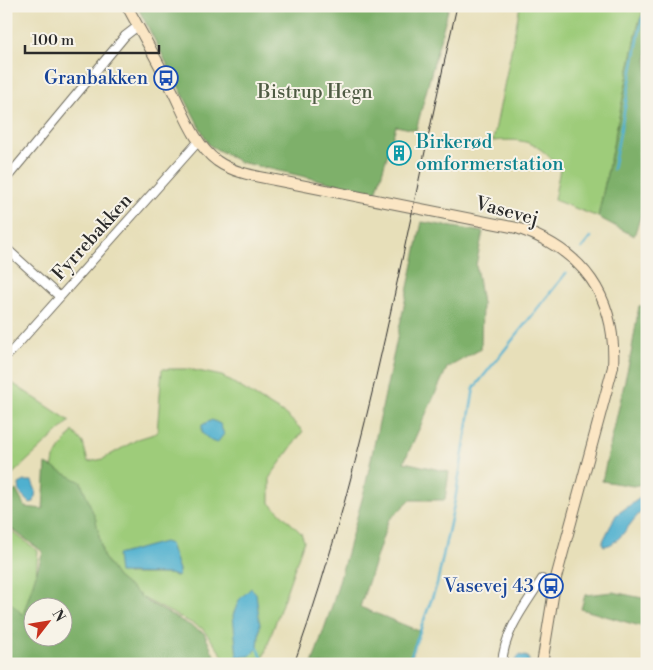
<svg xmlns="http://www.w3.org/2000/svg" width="653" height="670" viewBox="0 0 653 670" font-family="'Libre Bodoni',serif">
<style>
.green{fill:#9ecc7a;stroke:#647c52;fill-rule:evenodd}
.forest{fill:#7eb06a;stroke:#546e4a;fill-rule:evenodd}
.water{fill:#50b0cf;stroke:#3e6e7d}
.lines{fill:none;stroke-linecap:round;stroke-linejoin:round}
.stream{stroke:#50b0cf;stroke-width:2.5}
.street-casing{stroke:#6d6a5d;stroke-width:10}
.secondary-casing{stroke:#6d6a5d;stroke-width:12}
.street{stroke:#fff;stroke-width:8}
.secondary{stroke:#fbe6c4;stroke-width:10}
.tram{stroke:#2b2b2b;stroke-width:1}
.labels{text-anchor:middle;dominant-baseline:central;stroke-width:4;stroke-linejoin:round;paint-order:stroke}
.transit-label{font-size:19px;fill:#164399;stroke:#f7f3e8;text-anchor:end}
.park-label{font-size:19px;fill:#4e5b43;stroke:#f7f3e8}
.culture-label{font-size:19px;fill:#0d838f;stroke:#f7f3e8;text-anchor:start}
.street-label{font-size:19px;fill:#2b2b2b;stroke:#f7f3e8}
</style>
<rect width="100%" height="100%" fill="#f7f3e8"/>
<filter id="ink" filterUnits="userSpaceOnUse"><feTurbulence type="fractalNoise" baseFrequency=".02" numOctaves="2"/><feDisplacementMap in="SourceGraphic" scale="10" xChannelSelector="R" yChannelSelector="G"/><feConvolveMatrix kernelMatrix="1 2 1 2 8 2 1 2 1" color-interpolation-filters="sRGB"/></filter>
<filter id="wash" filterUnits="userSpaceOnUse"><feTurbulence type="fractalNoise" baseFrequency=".0096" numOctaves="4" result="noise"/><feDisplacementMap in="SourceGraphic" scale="20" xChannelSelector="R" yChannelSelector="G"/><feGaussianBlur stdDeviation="1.12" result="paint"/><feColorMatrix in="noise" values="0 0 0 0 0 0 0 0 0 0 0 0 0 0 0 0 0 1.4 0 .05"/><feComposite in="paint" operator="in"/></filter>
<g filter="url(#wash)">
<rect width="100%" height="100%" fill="#e7dfb9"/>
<path class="green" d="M520,6H645L639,22L598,217L554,200L560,169C538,142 526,138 493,141Z
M162,369H188L222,376L286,415L303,431L270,477V503L301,533L304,541L261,664H229L203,629L86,569L47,500L54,458L73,431L83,443L88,462L103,459L138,439L157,433ZM174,559L179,570L178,577L170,574H127Z
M6,379L70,421L6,480Z
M6,527L38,551C36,580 32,609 32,638H62L91,655L6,664Z"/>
<path class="forest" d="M137,6H449L416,130L396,126L376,193L240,162L209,145Z
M647,10V207L643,209L634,236L598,217L639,22Z
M422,222L483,232L476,265L482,304L481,349L447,368L404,462L449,472L445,500H410L388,521L360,607L419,631L410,664H312L333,603L364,492Z
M647,305V483L633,486L602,481L631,354L639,306Z
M46,464L81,482L96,520L103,556L117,577L148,602L204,633L218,664H6V598L23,615L43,552L6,525V497L16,490L25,507L43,509ZM32,608H62V638H32Z
M613,592L647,599V628L581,609L585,595Z"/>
<path class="water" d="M212,420L220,424L224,434L217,443L211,441L202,433V425Z
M25,481H32L36,491L34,502L30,503L20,493L19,484Z
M647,493V508C631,516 622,545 604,546L602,543L616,515Z
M164,542L170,544L179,570L178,577L170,574L119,573L117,555Z
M251,588L256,593L260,625L258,648L250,656L237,657L233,615L239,600Z
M519,655L528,657L530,664H513Z"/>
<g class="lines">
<path class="stream" d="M613,169L642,19L647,11
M582,248L591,237
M258,648L264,664
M408,664L437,584L455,500L474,388L566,273"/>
</g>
</g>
<g filter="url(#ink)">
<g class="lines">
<g class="street-casing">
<path id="street" d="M6,179L125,36L138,26
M6,248L60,297
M10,353L198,142
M502,664C504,631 525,606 542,579"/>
</g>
<g class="secondary-casing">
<path id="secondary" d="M127,6C141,32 156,58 169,84C183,110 193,143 217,161C234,173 255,176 275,180L517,228C583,250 617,297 613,367L556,578L542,664"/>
</g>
<use href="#street" class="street"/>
<use href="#secondary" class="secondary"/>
<path class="tram" d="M294,664C370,451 406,226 457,6"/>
</g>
</g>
<defs>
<g id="bus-ring" transform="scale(1.25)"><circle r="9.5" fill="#f7f3e8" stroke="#1a4fb4" stroke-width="1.5"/><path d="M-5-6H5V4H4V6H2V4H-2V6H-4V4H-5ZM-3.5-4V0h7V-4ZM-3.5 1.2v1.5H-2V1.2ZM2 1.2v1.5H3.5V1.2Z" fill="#1a4fb4"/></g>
<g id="building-ring" transform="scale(1.25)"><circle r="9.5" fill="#f7f3e8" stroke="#0f9aa8" stroke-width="1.5"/><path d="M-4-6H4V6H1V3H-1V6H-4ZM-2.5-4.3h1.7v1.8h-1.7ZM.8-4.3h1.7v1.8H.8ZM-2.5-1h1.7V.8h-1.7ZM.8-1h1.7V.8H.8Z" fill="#0f9aa8"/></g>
</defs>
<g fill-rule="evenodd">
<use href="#bus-ring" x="166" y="78"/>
<use href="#building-ring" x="399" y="153"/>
<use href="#bus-ring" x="551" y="586"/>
</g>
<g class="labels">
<g class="transit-label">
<text x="148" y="78">Granbakken</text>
<text x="534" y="586">Vasevej 43</text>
</g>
<g class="park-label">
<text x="315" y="92">Bistrup Hegn</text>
</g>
<g class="culture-label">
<text x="416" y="142">Birkerød<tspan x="416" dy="22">omformerstation</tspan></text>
</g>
<g class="street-label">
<text transform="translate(507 211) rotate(15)">Vasevej</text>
<text transform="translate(92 237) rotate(-48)">Fyrrebakken</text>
</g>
</g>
<rect width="653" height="670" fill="none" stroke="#f7f3e8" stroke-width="25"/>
<g transform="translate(48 622) rotate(59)"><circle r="24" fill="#f7f3e8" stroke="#a5a39c"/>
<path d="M0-4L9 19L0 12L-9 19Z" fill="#c8321e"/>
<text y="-8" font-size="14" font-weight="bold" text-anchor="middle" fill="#2b2b2b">N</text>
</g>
<path d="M25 45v8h134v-8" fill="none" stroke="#2b2b2b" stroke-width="2.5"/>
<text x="32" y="45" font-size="15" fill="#2b2b2b" stroke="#f7f3e8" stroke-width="4" paint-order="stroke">100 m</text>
</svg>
